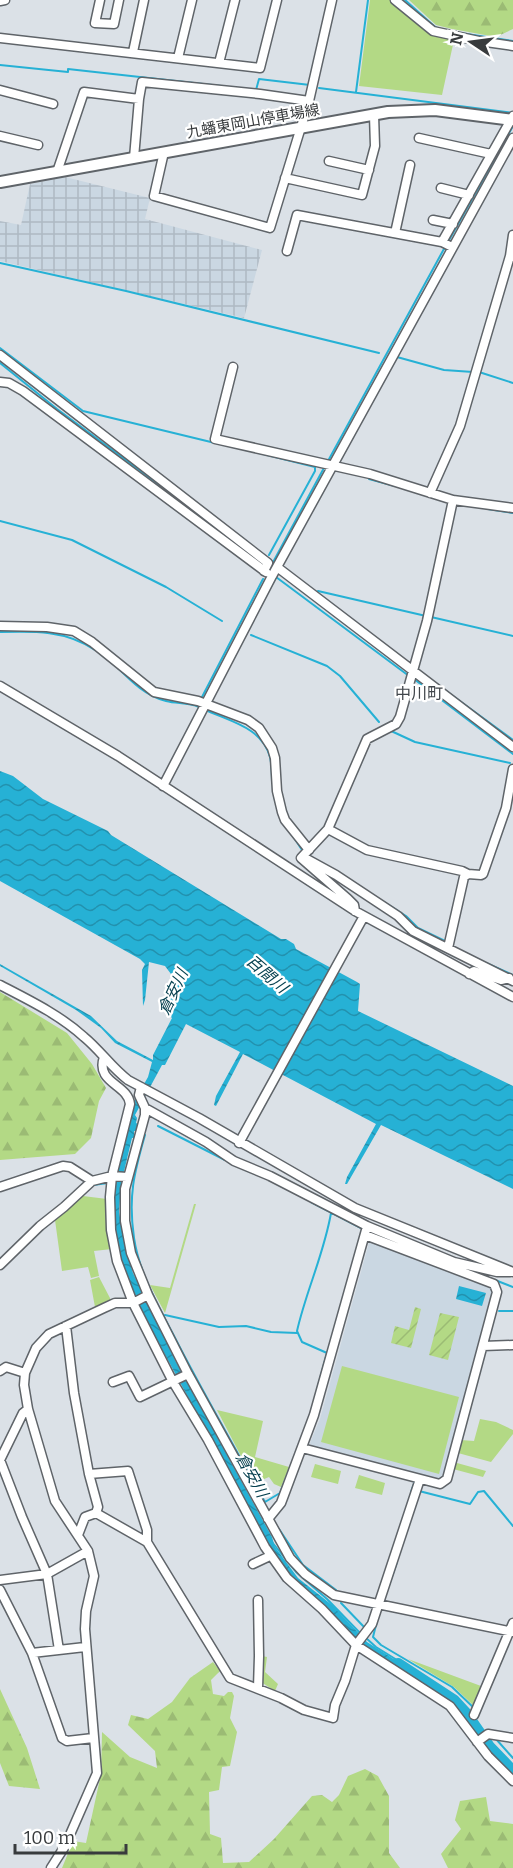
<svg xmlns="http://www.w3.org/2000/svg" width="513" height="1868" viewBox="0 0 513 1868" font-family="Bitter,'Noto Sans JP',serif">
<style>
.built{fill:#cad7e2}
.industrial{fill:url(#industrial-grid)}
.grass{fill:#b3d985}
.forest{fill:url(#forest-firs)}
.garden{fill:url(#garden-furrows)}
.water{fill:url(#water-waves)}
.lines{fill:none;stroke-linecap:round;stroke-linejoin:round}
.stream{stroke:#26b1d5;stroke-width:2}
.river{stroke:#26b1d5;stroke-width:14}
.minor-casing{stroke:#5f6469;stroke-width:11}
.major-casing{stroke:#5f6469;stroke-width:14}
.minor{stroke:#fff;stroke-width:8}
.major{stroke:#fff;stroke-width:10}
.labels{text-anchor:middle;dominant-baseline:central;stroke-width:4.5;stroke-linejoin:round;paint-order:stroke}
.street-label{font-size:15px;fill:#383b3d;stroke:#fff}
.neighbourhood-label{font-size:16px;fill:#41464b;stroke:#fff}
.water-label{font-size:16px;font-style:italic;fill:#074150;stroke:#fff}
</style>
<defs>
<pattern id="industrial-grid" width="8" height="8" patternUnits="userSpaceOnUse" patternTransform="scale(1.5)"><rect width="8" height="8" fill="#cad7e2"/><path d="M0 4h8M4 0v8" fill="none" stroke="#aeb9c3"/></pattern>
<pattern id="forest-firs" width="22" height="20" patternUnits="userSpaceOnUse" patternTransform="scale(1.5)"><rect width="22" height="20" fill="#b3d985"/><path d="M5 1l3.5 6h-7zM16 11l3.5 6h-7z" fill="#9bbb74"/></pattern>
<pattern id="garden-furrows" width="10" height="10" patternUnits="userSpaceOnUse" patternTransform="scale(1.5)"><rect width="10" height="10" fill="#b3d985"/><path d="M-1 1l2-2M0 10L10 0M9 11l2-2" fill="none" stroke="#9bbb74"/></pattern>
<pattern id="water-waves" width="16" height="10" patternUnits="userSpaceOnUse" patternTransform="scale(1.5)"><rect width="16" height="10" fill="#26b1d5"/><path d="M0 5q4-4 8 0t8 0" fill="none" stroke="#2291ae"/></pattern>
</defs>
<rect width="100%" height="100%" fill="#dbe1e7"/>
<path class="built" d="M373,1241L492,1287L494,1291L489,1312H486L443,1477L439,1479L312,1446L310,1443L320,1419L369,1243Z"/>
<path class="industrial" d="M65,177L150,198L145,219L262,250L244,318L0,261V221L21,225L30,184Z"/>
<path class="grass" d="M370,0H391L400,5L428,32L439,37L454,40L442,95L359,86Z
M83,1196L107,1199V1229L112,1249L94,1251L99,1276L91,1278L88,1267L62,1271L55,1220Z
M194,1204H196L165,1313L150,1285L170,1288Z
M99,1277L111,1300L95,1307L90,1280Z
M342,1366L459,1397L439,1474L321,1442Z
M217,1410L263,1421L255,1457L289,1467L281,1487L274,1484L269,1477L255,1483Z
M480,1419L496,1422L513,1430V1434L491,1462L458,1453L461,1440L474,1441Z
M454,1463H457L486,1471L483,1477L453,1469Z
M315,1464L341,1471L338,1484L311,1477Z
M359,1475L385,1483L382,1495L355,1488Z
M262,1656L267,1657L265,1672L278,1684L275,1691L261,1682Z
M408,1659L481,1686L473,1705L454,1687Z"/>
<path class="forest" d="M409,0H513V29L496,37L452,29L436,25Z
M0,992L67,1033L92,1064L106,1088L99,1101L91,1138L75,1154L0,1160Z
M213,1662L220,1671L211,1680L213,1694L224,1696L228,1692H232L234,1696L230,1718L237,1732L230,1766L222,1767L219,1790L209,1792L210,1834L221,1838L223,1863L249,1862L274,1839L312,1796L322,1795L332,1802L339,1795L348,1776L365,1769L378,1776L389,1796V1853L400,1868H62L73,1841L86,1843L101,1774L102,1732L130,1757L157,1768L155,1751L128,1725L131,1715L148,1719L172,1702L190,1678Z
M0,1689L27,1748L40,1789L9,1786L0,1763Z
M486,1797L490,1821L513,1824V1868H448L441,1854L461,1829L455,1820L460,1801Z"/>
<path class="garden" d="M415,1307L421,1309L411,1348L391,1343L395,1326L409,1330Z
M440,1313L459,1317L448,1360L429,1355Z"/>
<path class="water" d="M0,771L13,776L43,799L108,831L111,835L281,939H286L294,944L296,949L357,982L360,984L358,1011L513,1086V1189L381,1125L347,1184H345L347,1177L376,1124L243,1054L216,1106L214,1105L216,1096L240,1052L186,1024L165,1065H162L135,1115L137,1118L136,1123L138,1124L136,1131H134V1138H132L121,1184L119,1212L125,1246L133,1273L176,1362L272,1537L275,1547L298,1578L332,1605L367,1642L414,1672L412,1676L364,1646L321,1603L294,1580L270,1549L143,1314L126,1276L118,1249L114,1229V1180L131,1107L148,1077L152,1062L115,1043L101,1028L76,1010L0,966V964L91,1016L117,1041L153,1060V1055L172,1018L161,1008L174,978L165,966L149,962L145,1000L143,1006L142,970L145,964L140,959L0,881Z
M459,1286L486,1293L482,1306L456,1299Z"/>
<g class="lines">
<path class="stream" d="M405,0L434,26L439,29
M460,33L513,41
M0,65L68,72V69L221,86
M319,88L513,113
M254,90H256L259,79L310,85
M356,92L368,0
M448,242L513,126
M0,263L126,291L379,353
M0,348L83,411L215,443
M397,357L444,370L473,372
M0,363L57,409L208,521
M479,372L513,383
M247,450L315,467V471L269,555
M328,461L445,247
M369,479L395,486
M488,509L513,513
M0,521L72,540L166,587L222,621
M243,549L255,559
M271,566L325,466
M276,577L409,676
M316,593L318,591L426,616
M431,617L513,636
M0,632C34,631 66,630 95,650
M251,635L327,666L340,676L379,722
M118,668C132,682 146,696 166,701C177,704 188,702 199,707
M414,679L513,754
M446,691L513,740
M201,699L263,579
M208,711C232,722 262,728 270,757C272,765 272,774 272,781
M389,730L415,742L510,763
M274,796L279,813
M293,836L302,850
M384,902L406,916L418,928L447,942
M486,963L513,975
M158,1126L225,1160
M145,1135C134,1173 128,1197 134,1238C139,1272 157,1304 173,1334C202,1391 234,1446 265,1502L280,1493L296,1453
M93,1185L108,1183
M311,1202L361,1228
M372,1233L380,1236
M495,1280L513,1287
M499,1311H513
M165,1315L219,1327L246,1326L271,1332L297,1333
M317,1390L327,1353L302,1342L297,1331C306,1291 324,1254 331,1213
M419,1491L470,1504L478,1492L484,1491L513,1526
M411,1492L415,1481
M279,1529L303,1565L336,1590
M272,1542L296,1572L327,1599L361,1634
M389,1585L397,1562
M341,1603L365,1628
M377,1621L373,1637L381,1645L452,1687L474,1708
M366,1638L376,1647L447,1691L461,1703L483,1733
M486,1738L513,1766
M496,1739L513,1758"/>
<path class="river" d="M398,1665L453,1701L465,1714L488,1747L513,1773"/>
<g class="minor-casing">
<path id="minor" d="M100,0L95,23L114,24L119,0
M395,0L433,31L479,41L513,46
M0,1L5,0
M0,38L260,68L277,0
M133,52L144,0
M178,58L192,0
M219,63L235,0
M0,90L53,104
M139,99L142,82L260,94L309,101
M0,136L38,145
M419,138L491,154
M164,152L154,196L270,228L309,101L332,0
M329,161L369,170
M57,172L84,92L139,99L134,158
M285,178L362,195L375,146L374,115
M441,188L469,195
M433,220L453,224
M395,233L410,165
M513,235L510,256L513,257
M442,242L513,116
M287,251L297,215L442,242L452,247
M0,355L268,563L264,571
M233,367L215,439L370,474L453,500L513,508
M0,382L9,383L23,391L266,572
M430,493L460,426L510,256
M277,567L513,747
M0,626L47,627L74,631L92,642L154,692L198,701L248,720L259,728L272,748L275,758L277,791L282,812L285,820L309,850
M0,686L118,756L355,911L513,997
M163,786L272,576L513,138
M328,829L367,850L462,871L468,874
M305,858L336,875L398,916L413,931L513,981
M355,911L354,905L348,899L301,858L328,829L367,739L396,724L400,717L427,621L453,500
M448,948L464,877L468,874L481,875L483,874L506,808L513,769
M469,974L474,971L501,980L509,978
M0,985C29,1000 60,1015 84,1037C100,1050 111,1067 128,1080L199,1118L355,1208L513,1272
M104,1057C95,1083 128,1084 130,1104L112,1176L110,1197L111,1230L117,1261L133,1303L173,1382L208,1440L265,1547L287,1578L322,1609L356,1645L450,1706L488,1756L513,1781
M141,1087L139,1095L145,1108V1115L125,1189V1221L131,1253L148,1295L188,1374L290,1558L305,1574L334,1595L513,1632
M145,1108L206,1142L234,1161L270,1176L367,1226L454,1262L497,1272H510
M239,1143L364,916
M0,1187L63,1166L70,1167L92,1181
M0,1265L40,1226L64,1207L92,1181L112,1176L127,1177
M66,1326L74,1393L89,1474L98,1507L96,1513
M483,1346L513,1345
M0,1371L6,1367L25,1373
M113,1382L129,1376L140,1397L188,1374
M28,1409L23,1413L0,1460L22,1517L47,1574L59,1650
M302,1448L440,1484L447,1479L497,1292L494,1284L365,1235
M89,1474L128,1471L147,1530V1542
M96,1513L147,1542L230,1678L281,1698L304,1710L333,1718L335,1705L345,1681L356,1645L372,1624L420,1479
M268,1519L281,1503L314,1415L366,1230
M78,1535L85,1517L96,1513
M253,1564L270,1556
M0,1580L47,1574L88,1551
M0,1590L32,1653L62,1738L67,1741L93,1738
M258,1600L259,1656L258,1688
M32,1653L85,1647
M474,1715L513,1623
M477,1742L488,1734L513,1738
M51,1868L65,1846L97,1773L85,1629L86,1611L94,1576L88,1551L55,1501L28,1409L24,1385L25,1373L36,1348L49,1334L104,1308L115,1303H133L148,1295"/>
</g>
<g class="major-casing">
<path id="major" d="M0,182L388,112L435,110L513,120"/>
</g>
<use href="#minor" class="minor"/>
<use href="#major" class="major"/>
</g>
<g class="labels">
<g class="street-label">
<text transform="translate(253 121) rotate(-10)">九蟠東岡山停車場線</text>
</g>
<g class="neighbourhood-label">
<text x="419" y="693">中川町</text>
</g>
<g class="water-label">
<text transform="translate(267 974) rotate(41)">百間川</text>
<text transform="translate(173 992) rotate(-65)">倉安川</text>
<text transform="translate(252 1475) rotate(61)">倉安川</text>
</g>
</g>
<g transform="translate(471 42) rotate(283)" stroke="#ffffff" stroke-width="4.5" paint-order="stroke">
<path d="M0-4.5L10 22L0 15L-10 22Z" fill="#383b3d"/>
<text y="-9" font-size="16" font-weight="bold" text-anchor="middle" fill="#383b3d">N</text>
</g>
<path d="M15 1844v9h111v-9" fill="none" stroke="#383b3d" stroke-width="3"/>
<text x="24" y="1844" font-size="18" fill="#383b3d" stroke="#ffffff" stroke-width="4.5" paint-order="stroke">100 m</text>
</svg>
